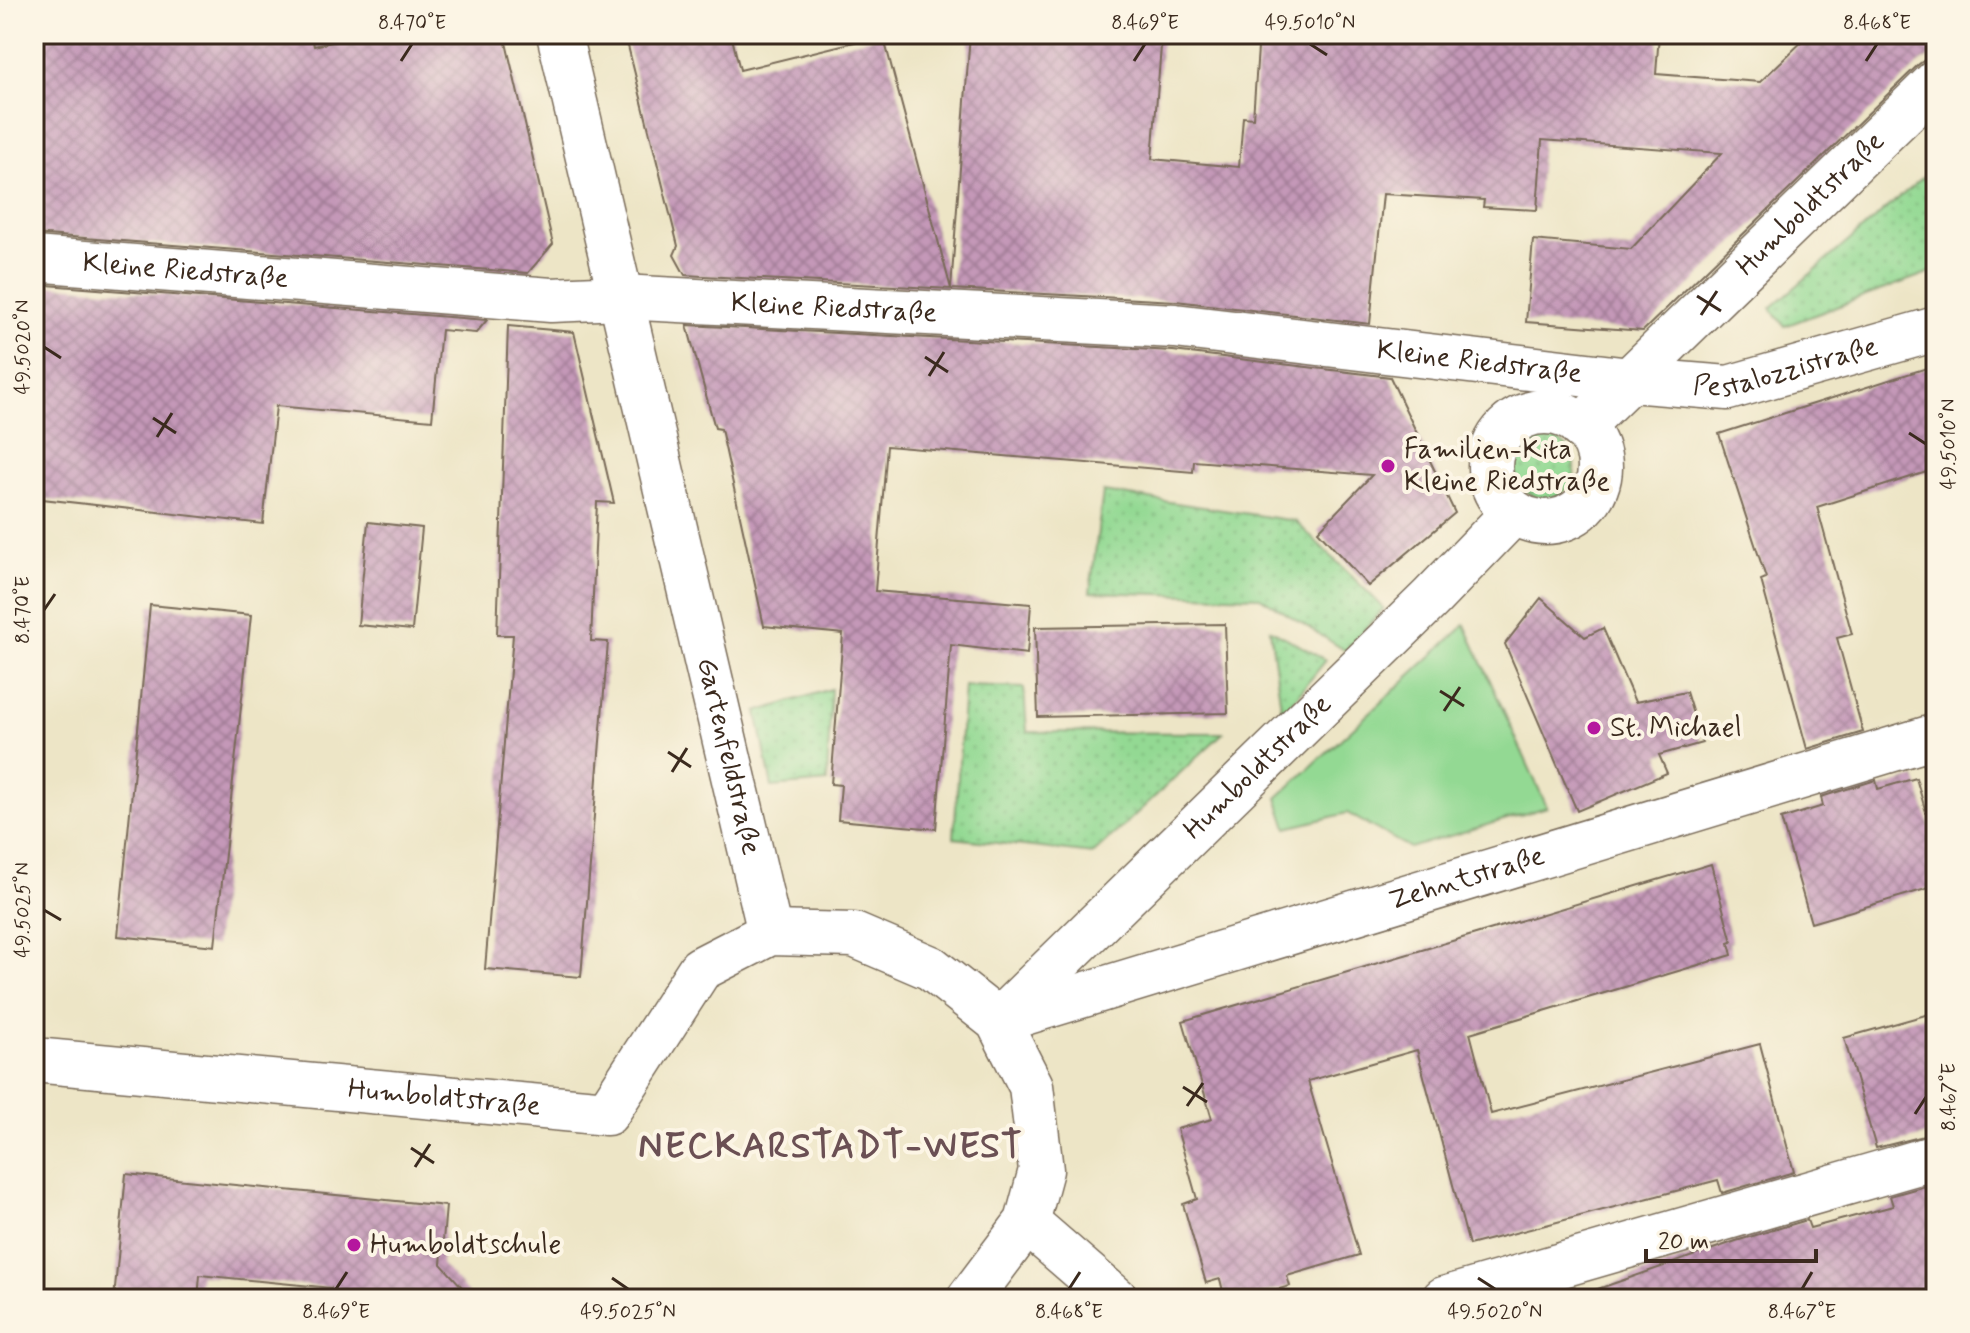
<svg xmlns="http://www.w3.org/2000/svg" width="1970" height="1333" viewBox="0 0 1970 1333" font-family="Mynerve,sans-serif">
<style>
.grass{fill:url(#grass-dots);stroke:#678258;stroke-width:2}
.park{fill:#93d993;stroke:#678258;stroke-width:2}
.building{fill:url(#building-cross-hatch)}
.lines{fill:none;stroke-linecap:round;stroke-linejoin:round}
.street-casing{stroke:#796b59;stroke-width:47}
.street{stroke:#fff;stroke-width:44}
.ticks{fill:none;stroke:#3b2a1e;stroke-width:3}
.poi-dot{fill:#b5179e;stroke:#fcf5e5;stroke-width:3}
.labels{text-anchor:middle;dominant-baseline:central;stroke-width:8;stroke-linejoin:round;paint-order:stroke}
.street-label{font-size:28px;fill:#3b2a1e;stroke:#fcf5e5}
.poi-label{font-size:28px;fill:#3b2a1e;stroke:#fcf5e5;text-anchor:start}
.district-label{font-size:36px;font-weight:bold;letter-spacing:2px;fill:#6b5054;stroke:#fcf5e5}
.neatline{fill:none;stroke:#3b2a1e;stroke-width:3}
.ticks-label{font-size:20px;text-anchor:middle;fill:#3b2a1e}
</style>
<defs>
<pattern id="grass-dots" width="8" height="8" patternUnits="userSpaceOnUse" patternTransform="scale(2)"><rect width="8" height="8" fill="#93d993"/><path d="M2 2h.1M6 6h.1" fill="none" stroke="#80ba7e" stroke-width="1.8" stroke-linecap="round"/></pattern>
<pattern id="building-cross-hatch" width="8" height="8" patternUnits="userSpaceOnUse" patternTransform="scale(2)"><rect width="8" height="8" fill="#c498b8"/><path d="M0 0l8 8M0 8l8-8" fill="none" stroke="#a07c95"/></pattern>
</defs>
<rect width="100%" height="100%" fill="#fcf5e5"/>
<filter id="ink" filterUnits="userSpaceOnUse"><feTurbulence type="fractalNoise" baseFrequency=".0125" numOctaves="2"/><feDisplacementMap in="SourceGraphic" scale="16" xChannelSelector="R" yChannelSelector="G"/><feConvolveMatrix kernelMatrix="1 2 1 2 8 2 1 2 1" color-interpolation-filters="sRGB"/></filter>
<filter id="wash" filterUnits="userSpaceOnUse"><feTurbulence type="fractalNoise" baseFrequency=".006" numOctaves="4" result="noise"/><feDisplacementMap in="SourceGraphic" scale="32" xChannelSelector="R" yChannelSelector="G"/><feGaussianBlur stdDeviation="1.8" result="paint"/><feColorMatrix in="noise" values="0 0 0 0 0 0 0 0 0 0 0 0 0 0 0 0 0 1.4 0 .05"/><feComposite in="paint" operator="in"/></filter>
<g filter="url(#wash)">
<rect width="100%" height="100%" fill="#ede5c6"/>
<path class="grass" d="M1936,166V270L1785,326L1771,308Z
M1515 468a30 30 0 1 1 60 0a30 30 0 1 1-60 0Z
M1103,492L1295,521L1384,608L1346,651L1260,597L1090,592Z
M1270,629L1326,660L1282,715V714Z
M964,686L1024,688L1027,732L1223,733L1093,854L954,838Z
M831,689L827,782L772,787L757,712Z"/>
<path class="park" d="M1465,625L1547,807L1410,848L1347,813L1287,828L1277,798Z"/>
<g id="blocks">
<path class="building" d="M34,34H311L314,46L367,34H504L553,244L528,273L34,234Z
M625,34H731L740,70L883,35L951,289L685,275L674,255L678,246Z
M970,34H1162L1152,159L1239,167L1243,117L1253,118L1259,34H1659L1656,74L1760,82L1810,34H1936V52L1919,64L1643,331L1526,322L1533,240L1631,249L1722,153L1542,140L1537,210L1483,207L1484,200L1383,194L1370,324L1176,301L951,289Z
M34,284L487,320L476,333L441,330L432,420L276,406L263,524L34,498Z
M687,325L1173,351L1390,377L1455,513L1368,586L1318,531L1372,475L1194,461L1193,472L887,446L875,591L1031,604L1027,654L951,645L936,829L838,820L841,785L831,784L843,634L764,626L721,429L715,428Z
M508,326L574,332L614,503L597,502L591,641L608,642L581,977L485,969L513,635H497Z
M1936,365V469L1817,507L1852,634L1837,638L1863,732L1807,749L1761,580L1766,578L1719,434Z
M368,522L422,528L412,630L358,625Z
M1541,598L1585,637L1603,628L1635,702L1686,692L1702,743L1659,755L1667,773L1577,811L1505,644Z
M150,605L251,615L215,946L118,936Z
M1225,624L1228,713L1038,717L1035,627Z
M1916,778L1936,847V886L1811,923L1781,819L1823,806L1821,797L1876,780L1878,789Z
M1711,864L1732,942L1729,943L1732,955L1470,1033L1491,1114L1760,1044L1794,1172L1722,1193L1718,1180L1469,1245L1417,1050L1308,1081L1359,1255L1287,1276L1290,1286L1243,1299H1225L1220,1279L1206,1283L1183,1204L1197,1199L1177,1129L1212,1119L1183,1021Z
M1936,1012V1133L1876,1148L1844,1038Z
M126,1174L446,1206L441,1264L473,1299H330L331,1288L200,1275L198,1299H114Z
M1936,1183V1299H1920L1918,1293L1896,1299H1593L1592,1291L1736,1241L1807,1220L1810,1228L1893,1206L1890,1196Z"/>
</g>
</g>
<g filter="url(#ink)">
<use href="#blocks" fill-opacity="0" stroke="#796b59" stroke-width="2"/>
<g class="lines">
<g class="street-casing">
<g id="street">
<path id="s1" d="M559,34L770,933"/>
<path id="s2" d="M34,259L551,300L621,297L1175,326L1630,380L1728,388L1936,329"/>
<circle cx="1545" cy="467" r="55"/>
<path id="s3" d="M1581,427L1936,82"/>
<path id="s4" d="M1003,1016L1431,598L1514,512"/>
<path id="s5" d="M998,1021L1936,736"/>
<path id="s6" d="M34,1060L607,1113L700,969L770,933L854,935L931,968L998,1021L1031,1086L1041,1170L1027,1222L969,1299"/>
<path d="M1027,1222L1116,1299"/>
<path d="M1444,1299L1936,1157"/>
</g>
</g>
<use href="#street" class="street"/>
</g>
</g>
<path class="ticks" d="M1310,44L1327,55M401,61L412,44M1134,61L1145,44M1866,61L1877,44M1697,296L1721,311M1701,315L1717,291M44,347L61,358M925,357L948,372M929,376L944,352M153,418L176,433M1909,433L1926,444M157,437L172,413M44,610L55,594M1440,691L1464,706M1444,711L1460,687M668,752L691,767M672,772L687,748M44,910L61,920M1183,1087L1207,1102M1187,1106L1203,1083M1915,1114L1926,1097M411,1148L434,1163M415,1167L430,1144M612,1278L628,1289M1478,1278L1495,1289M336,1289L347,1272M1069,1289L1080,1272M1802,1289L1812,1272"/>
<g class="poi-dot">
<circle cx="1388" cy="466" r="8"/>
<circle cx="1594" cy="728" r="8"/>
<circle cx="354" cy="1245" r="8"/>
</g>
<g class="labels">
<g class="street-label">
<text stroke="none"><textPath href="#s3" startOffset="320">Humboldtstraße</textPath></text>
<text stroke="none"><textPath href="#s2" startOffset="152">Kleine Riedstraße</textPath></text>
<text stroke="none"><textPath href="#s2" startOffset="802">Kleine Riedstraße</textPath></text>
<text stroke="none"><textPath href="#s2" startOffset="1450">Kleine Riedstraße</textPath></text>
<text stroke="none"><textPath href="#s2" startOffset="1760">Pestalozzistraße</textPath></text>
<text stroke="none"><textPath href="#s1" startOffset="742">Gartenfeldstraße</textPath></text>
<text stroke="none"><textPath href="#s4" startOffset="356">Humboldtstraße</textPath></text>
<text stroke="none"><textPath href="#s5" startOffset="490">Zehntstraße</textPath></text>
<text stroke="none"><textPath href="#s6" startOffset="412">Humboldtstraße</textPath></text>
</g>
<g class="poi-label">
<text x="1404" y="450">Familien-Kita<tspan x="1404" dy="32">Kleine Riedstraße</tspan></text>
<text x="1610" y="728">St. Michael</text>
<text x="370" y="1245">Humboldtschule</text>
</g>
<g class="district-label">
<text x="831" y="1147">NECKARSTADT-WEST</text>
</g>
</g>
<rect width="1970" height="1333" fill="none" stroke="#fcf5e5" stroke-width="88"/>
<path d="M1646 1249v12h170v-12" fill="none" stroke="#3b2a1e" stroke-width="4"/>
<text x="1658" y="1249" font-size="24" fill="#3b2a1e" stroke="#fcf5e5" stroke-width="6" paint-order="stroke">20 m</text>
<rect x="44" y="44" width="1882" height="1245" class="neatline"/>
<g class="ticks-label">
<text x="412" y="29">8.470°E</text>
<text x="1145" y="29">8.469°E</text>
<text x="1310" y="29">49.5010°N</text>
<text x="1877" y="29">8.468°E</text>
<text transform="translate(22 347) rotate(-90)" y="7">49.5020°N</text>
<text transform="translate(1948 444) rotate(-90)" y="7">49.5010°N</text>
<text transform="translate(22 610) rotate(-90)" y="7">8.470°E</text>
<text transform="translate(22 910) rotate(-90)" y="7">49.5025°N</text>
<text transform="translate(1948 1097) rotate(-90)" y="7">8.467°E</text>
<text x="336" y="1318">8.469°E</text>
<text x="628" y="1318">49.5025°N</text>
<text x="1069" y="1318">8.468°E</text>
<text x="1495" y="1318">49.5020°N</text>
<text x="1802" y="1318">8.467°E</text>
</g>
</svg>
